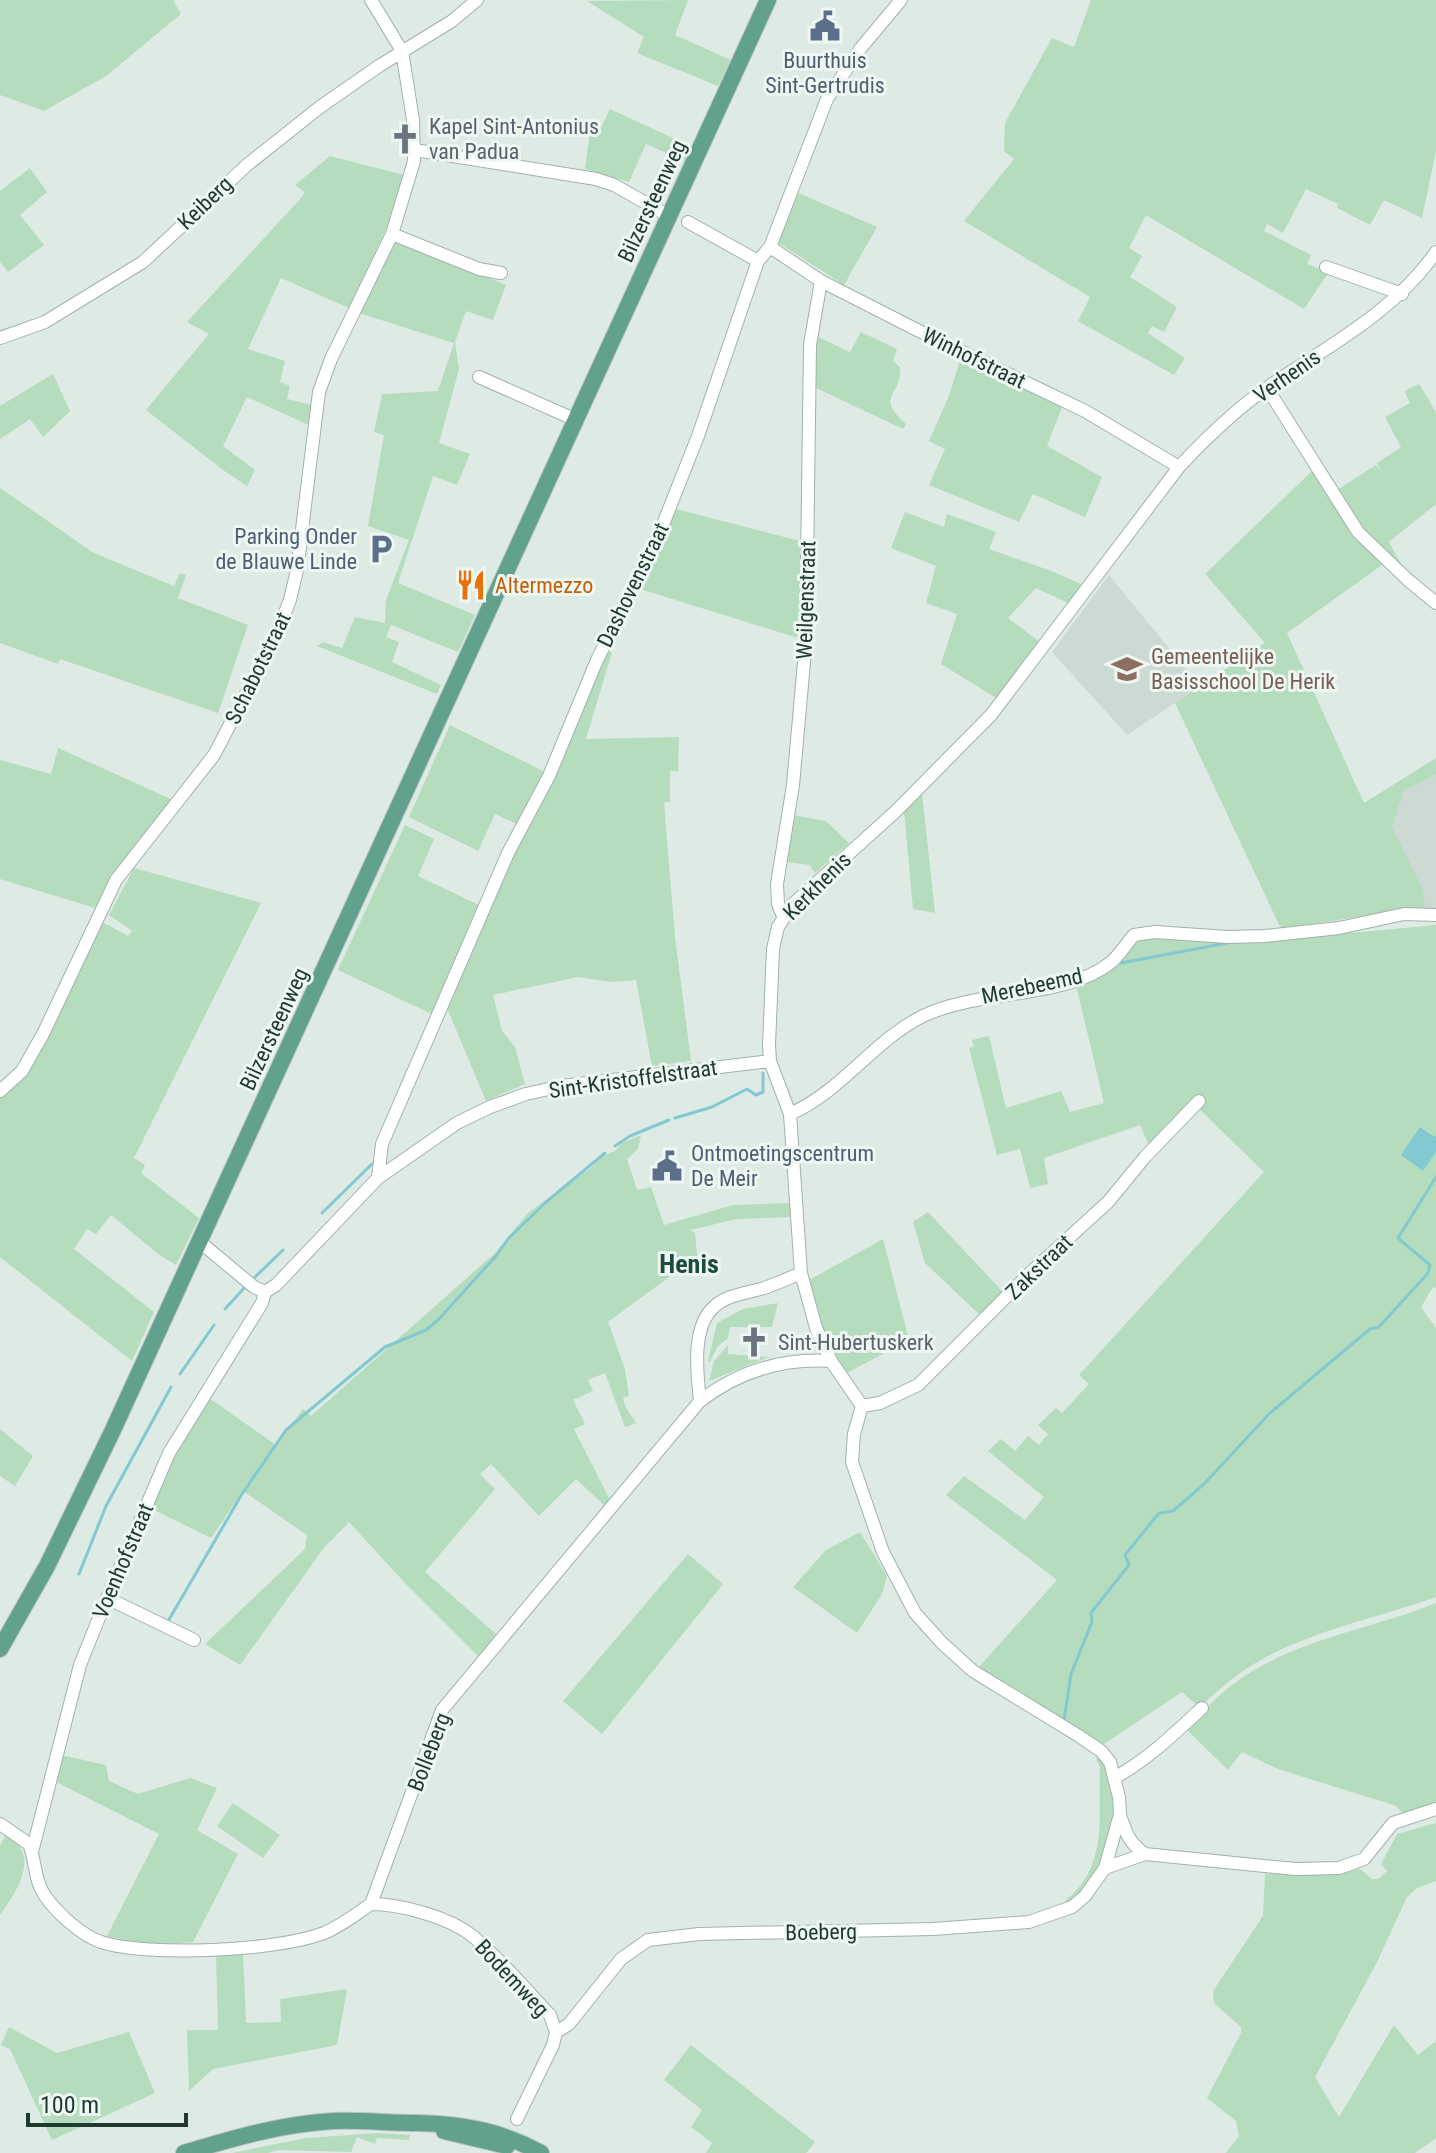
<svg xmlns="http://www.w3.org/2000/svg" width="1436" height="2153" viewBox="0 0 1436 2153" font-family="'Roboto Condensed',sans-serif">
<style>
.built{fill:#ccdad3}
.green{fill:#b6dcbe}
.water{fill:#83c9d1}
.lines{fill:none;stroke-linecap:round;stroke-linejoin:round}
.stream{stroke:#83c9d1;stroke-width:3}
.minor-casing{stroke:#a1b2ab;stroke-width:14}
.major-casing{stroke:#bcc4c1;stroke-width:18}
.minor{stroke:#fff;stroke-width:12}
.major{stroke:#61a18d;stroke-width:16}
.labels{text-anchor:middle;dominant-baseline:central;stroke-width:6;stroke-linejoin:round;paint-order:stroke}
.service-label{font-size:22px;fill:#4e5e75;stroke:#eef7f2}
.worship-label{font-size:22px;fill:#5b616d;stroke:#eef7f2;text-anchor:start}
.street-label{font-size:22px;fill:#1f3a31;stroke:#eef7f2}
.food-label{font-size:22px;fill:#c56008;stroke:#eef7f2;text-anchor:start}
.education-label{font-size:22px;fill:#785e54;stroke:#eef7f2;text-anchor:start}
.quarter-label{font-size:26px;font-weight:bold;fill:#1b4c3e;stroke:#eef7f2}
</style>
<rect width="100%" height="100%" fill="#deeae4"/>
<path class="built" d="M1109,575L1200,686L1127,735L1052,652Z
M1436,775V911L1425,910L1392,827L1404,789Z"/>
<path class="green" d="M0,0H173L181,14L106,76L44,111L0,95Z
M688,0L675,35L731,60L718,86L637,53L644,37L587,1Z
M1091,0H1436V151L1422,218L1384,200L1370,225L1337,208L1338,204L1306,189L1283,233L1267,224L1264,231L1311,255L1307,264L1329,272L1304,309L1146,215L1129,248L1142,256L1130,277L1177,307L1164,332L1152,326L1148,333L1185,358L1174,375L1078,321L1090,297L964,221L1014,159L1004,151L1005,123L1052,38L1074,47Z
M610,109L690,146L684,161L646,144L629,182L585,169L591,124L601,127Z
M330,156L404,175L391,218L349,308L281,278L248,349L285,361L280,382L290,386L287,399L312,405L309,425L247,397L223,446L255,470L247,486L223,470L146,410L209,334L187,322L301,198L305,192L295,185Z
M30,168L47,192L20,215L44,245L8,272L0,262V191Z
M796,192L877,227L844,285L777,242Z
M399,240L506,285L493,320L466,311L455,342L459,369L439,443L470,454L457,485L433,476L398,583L475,615L458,652L391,625L386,637L399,642L392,662L441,685L437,694L317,646L323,642L342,648L355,617L385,623L386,600L409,540L368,526L384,435L374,432L382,394L438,391L454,343L359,313L391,244Z
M861,332L897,349L893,361L900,367C903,396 873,395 906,424L903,429L814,387L816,336L850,352Z
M961,358L1062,407L1047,446L1102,477L1085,517L1033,494L1019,522L929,485L945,449L929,441L948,398Z
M53,374L70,411L43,437L30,419L0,439V406Z
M1419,384L1436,412V504L1389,542L1406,573L1370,539L1334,492L1376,465L1381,471L1377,463L1401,447L1385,417L1410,403L1404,391Z
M1313,470L1356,534L1382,565L1287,633L1364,803L1436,758V775L1404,790L1392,827L1423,890L1425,910H1402L1281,929L1175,703L1265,643L1205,574Z
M0,488L94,553L174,586L180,573L186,575L178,598L248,625L218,713L60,659L58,664L0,643Z
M672,508L804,542L801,639L637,588Z
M905,512L944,527L947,514L996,532L989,549L1054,572L1083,585L1068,603L1036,588L1008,618L1040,642L998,699L941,664L957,614L926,603L936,566L891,548Z
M604,651L612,652L586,739L679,737L678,771H670V802H664L675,937L691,1061L652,1066L636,980L612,982L578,977L493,995L502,1031L515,1047L525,1084L486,1101L447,1008Z
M450,725L545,772L521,826L495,814L478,851L409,817Z
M58,748L175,801L114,877L95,908L0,879V760L51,774Z
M922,793L935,913L913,909L904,811Z
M793,815L826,821L849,843L815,873L810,865L786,862Z
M405,825L434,839L418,876L483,907L434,1015L338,970Z
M134,868L261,903L134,1158L145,1165L141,1173L199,1218L176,1265L158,1254L111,1215L96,1234L87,1229L74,1249L154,1312L132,1361L0,1257V1096L26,1071L99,920L128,936L132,931L109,915Z
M1436,925V1137L1423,1128L1424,1167L1436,1152V1288L1433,1287L1421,1307L1436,1328V1597C1378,1618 1313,1630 1259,1661C1236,1674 1219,1690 1199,1707L1182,1692L1101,1746L978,1668L1057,1580L946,1495L964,1476L1025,1520L1044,1497L988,1451L1001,1439L1015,1451L1028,1436L1039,1445L1048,1434L1038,1425L1056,1408L1062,1413L1089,1384L1079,1375L1264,1172L1197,1107L1150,1148L1140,1125L1044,1158L1048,1184L1030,1188L1020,1149L997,1155L969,1048L974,1047L972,1040L989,1036L1006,1108L1061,1091L1070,1112L1104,1103L1076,985L1136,941L1152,938L1264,941Z
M641,1135L638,1149L627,1159L637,1190L651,1187L664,1225L733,1205L791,1203L792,1217L737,1219L690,1230L695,1233L698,1265L680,1269L608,1322L625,1369L629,1396L623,1398L626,1408L636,1423L625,1427L605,1373L588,1380L593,1391L573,1400L585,1424L574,1429L611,1502L606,1507L576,1479L539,1516L491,1464L480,1474L495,1489L425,1572L496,1634L479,1657L406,1584L349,1522L323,1549L240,1665L205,1644L305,1549L307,1535L243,1491L211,1538L150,1508L167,1470L209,1398L276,1445L303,1409L311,1416L494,1254L528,1213L592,1167L601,1157L615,1151L622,1143Z
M928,1212L1004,1293L982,1317L925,1263L913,1222Z
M883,1239L909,1340L847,1373C827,1343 816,1315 809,1280Z
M778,1303L772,1327H730L728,1338L717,1347L710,1362L708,1361L717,1323L743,1309Z
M728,1345V1354L769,1357L709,1381L714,1361Z
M0,1429L33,1456L15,1486L0,1476Z
M860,1532L887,1576L882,1594L857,1633L793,1587L826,1550Z
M688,1554L723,1584L602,1734L563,1701Z
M1436,1603V1803L1402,1813L1396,1806L1387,1803L1278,1769L1242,1752L1228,1770L1185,1728C1206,1708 1226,1687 1251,1672C1308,1637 1375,1628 1436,1603Z
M61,1755L106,1765L109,1781L138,1794L190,1778L217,1788L197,1830L238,1854L193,1942L154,1945L107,1936L159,1834L54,1781Z
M1101,1756C1125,1807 1112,1870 1067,1904L1065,1901C1109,1866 1098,1817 1100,1767L1096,1759Z
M233,1803L280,1835L263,1858L217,1826Z
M1436,1823V1881L1417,1888L1407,1897L1377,1962L1315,2077L1339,2117L1394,2025L1418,2055L1436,2041V2138L1415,2153H1226L1239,2136L1236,2121L1207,2098L1241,2033V2027L1214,2003L1213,1991L1263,1916L1265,1874H1339L1360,1869L1372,1879H1378L1387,1871L1381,1864L1397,1834Z
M7,1833C40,1857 19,1888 0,1915V1846Z
M243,1953L246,2023L281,2022L280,1999L347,1989L337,2045L213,2069L189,2091L187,2030H218L216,1955Z
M9,2027L57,2053L129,2032L155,2093L52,2140L10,2049L1,2045Z
M691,2045L815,2142L806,2153H706L712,2143L691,2127L702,2110L664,2080Z
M378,2133L410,2135L409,2140L377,2138L375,2144L357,2137L351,2152L279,2150L268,2153H232L306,2138Z"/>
<path class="water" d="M1420,1127L1436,1137V1152L1423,1171L1401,1155Z"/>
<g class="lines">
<path class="stream" d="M1121,963L1227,943
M675,1118L712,1107L747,1089L756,1095L763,1092V1073
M615,1146L630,1136L669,1120
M322,1213L372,1164
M254,1278L283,1250
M225,1309L246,1286
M180,1374L214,1325
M79,1574L106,1506L171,1387
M167,1623L242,1494L286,1430L385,1347L426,1330L439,1319L496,1256L508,1239L545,1203L605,1153
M1064,1720L1071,1674L1092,1622L1091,1613L1129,1565L1125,1555L1159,1513L1173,1511L1205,1483L1270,1413L1370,1329L1379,1327L1428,1273L1430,1265L1398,1238L1436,1177"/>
<g class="minor-casing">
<path id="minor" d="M415,150L596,179L614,185L669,216
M688,222L758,261
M392,234L479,269L501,273
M770,247L821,281L925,334L1085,411L1179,467
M1326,267L1402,294
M0,338L45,322L143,262L247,165L320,107L379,66L452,21L477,0
M479,377L576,420
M1267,388L1358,532L1408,580L1436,603
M783,916L778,904L777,884L793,785L806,640L810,345L821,281
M0,1091L22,1071L43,1034L116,880L214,755L274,640L290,600L297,570L319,392L331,359L392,234L414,161L413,120L402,51L371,0
M790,1114C842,1091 873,1041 923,1016C979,989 1065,999 1110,963C1119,956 1126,944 1134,935L1155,932L1228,937L1265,936L1339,928L1404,914L1436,915
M378,1178L382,1144L508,853L549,776L597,660L658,537L698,436L758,261L770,247L827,99L860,49L901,0
M200,1242L254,1287L265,1292
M265,1292L276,1285L378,1178L457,1123L490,1107L526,1094L562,1086L770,1061
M700,1401C697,1373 691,1326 715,1306C728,1294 750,1293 767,1287C778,1283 790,1278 801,1273
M862,1406L831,1361L816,1328L801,1273L790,1114L770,1061L769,1045L773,949L778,927L792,905L895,812L991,715L1179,467C1207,437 1237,408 1271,385C1330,345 1394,312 1436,252
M862,1406L880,1403L918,1385L1028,1275L1108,1202L1145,1157L1199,1101
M107,1598L194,1640
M1114,1778C1147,1760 1174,1734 1202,1708
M1120,1815C1126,1833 1129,1843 1145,1854
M0,1824L29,1844C36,1861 34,1880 45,1896C57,1913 81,1935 101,1942C148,1957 278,1951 324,1933C341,1926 356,1914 371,1904L442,1710L700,1401C739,1371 782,1358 831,1361
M32,1852L80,1665L107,1598L169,1453L262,1303L265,1292
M1105,1868L1145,1854L1295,1869L1339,1868L1364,1859L1393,1823L1436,1809
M371,1904C400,1904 448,1917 471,1935C496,1954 527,1991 550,2015L556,2032L553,2045L517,2119
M556,2032L569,2024L621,1959L648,1940L699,1934L933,1929L1029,1922L1072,1907L1085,1896L1105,1868L1120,1814L1119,1797L1110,1762L1101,1751L1079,1736L973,1671L942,1643L915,1613L883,1552L852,1462L854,1434L862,1406"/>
</g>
<g class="major-casing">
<path id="major" d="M0,1649L47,1566L112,1432L768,0
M444,2131L507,2146
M184,2153C233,2138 282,2124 333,2121C362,2120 390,2123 418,2123C463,2124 501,2131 541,2153"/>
</g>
<use href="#minor" class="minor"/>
<use href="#major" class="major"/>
</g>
<defs>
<g id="civic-bare" transform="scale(2.4)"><path d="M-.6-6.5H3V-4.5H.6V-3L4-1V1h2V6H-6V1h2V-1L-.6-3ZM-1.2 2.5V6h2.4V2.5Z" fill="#5c6f8a" stroke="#eef7f2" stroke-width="2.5" paint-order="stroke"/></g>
<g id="church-bare" transform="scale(2.4)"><path d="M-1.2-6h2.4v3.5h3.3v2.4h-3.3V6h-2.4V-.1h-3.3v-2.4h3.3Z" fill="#6b7280" stroke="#eef7f2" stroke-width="2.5" paint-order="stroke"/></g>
<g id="parking-bare" transform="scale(2.4)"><path d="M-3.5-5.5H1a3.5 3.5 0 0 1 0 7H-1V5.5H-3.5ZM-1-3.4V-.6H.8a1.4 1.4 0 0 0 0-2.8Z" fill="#5c6f8a" stroke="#eef7f2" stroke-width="2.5" paint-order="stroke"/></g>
<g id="restaurant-bare" transform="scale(2.4)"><path d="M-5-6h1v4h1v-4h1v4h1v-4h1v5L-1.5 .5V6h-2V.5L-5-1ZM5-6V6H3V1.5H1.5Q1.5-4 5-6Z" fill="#e8710a" stroke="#eef7f2" stroke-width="2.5" paint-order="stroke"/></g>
<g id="school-bare" transform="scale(2.4)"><path d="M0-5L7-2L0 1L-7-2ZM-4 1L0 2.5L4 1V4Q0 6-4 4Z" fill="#8d6e63" stroke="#eef7f2" stroke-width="2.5" paint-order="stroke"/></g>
</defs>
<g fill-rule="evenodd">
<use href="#civic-bare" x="825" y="26"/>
<use href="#church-bare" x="405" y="139"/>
<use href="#parking-bare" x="381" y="549"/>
<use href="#restaurant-bare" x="471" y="585"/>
<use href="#school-bare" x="1127" y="669"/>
<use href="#civic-bare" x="667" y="1166"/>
<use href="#church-bare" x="754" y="1342"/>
</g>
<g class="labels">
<g class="service-label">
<text x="825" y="60">Buurthuis<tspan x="825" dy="25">Sint-Gertrudis</tspan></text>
<text x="357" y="536" text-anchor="end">Parking Onder<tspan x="357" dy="25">de Blauwe Linde</tspan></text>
<text x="691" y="1153" text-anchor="start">Ontmoetingscentrum<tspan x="691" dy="25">De Meir</tspan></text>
</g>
<g class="worship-label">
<text x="429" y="126">Kapel Sint-Antonius<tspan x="429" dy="25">van Padua</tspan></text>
<text x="778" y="1342">Sint-Hubertuskerk</text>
</g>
<g class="street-label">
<text transform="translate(652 201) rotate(-65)">Bilzersteenweg</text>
<text transform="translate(205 203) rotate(-44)">Keiberg</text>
<text transform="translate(974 358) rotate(26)">Winhofstraat</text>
<text transform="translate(1287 376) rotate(-35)">Verhenis</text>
<text transform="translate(633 585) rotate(-64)">Dashovenstraat</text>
<text transform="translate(806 600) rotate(-88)">Weilgenstraat</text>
<text transform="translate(258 668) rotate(-64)">Schabotstraat</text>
<text transform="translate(817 886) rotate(-45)">Kerkhenis</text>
<text transform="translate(1032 986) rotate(-12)">Merebeemd</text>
<text transform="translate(274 1029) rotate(-65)">Bilzersteenweg</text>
<text transform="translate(633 1079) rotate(-8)">Sint-Kristoffelstraat</text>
<text transform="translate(1039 1267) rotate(-44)">Zakstraat</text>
<text transform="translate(123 1561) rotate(-67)">Voenhofstraat</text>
<text transform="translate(429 1752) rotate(-69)">Bolleberg</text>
<text transform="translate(821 1932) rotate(-1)">Boeberg</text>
<text transform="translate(512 1978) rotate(47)">Bodemweg</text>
</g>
<g class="food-label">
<text x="495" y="585">Altermezzo</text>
</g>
<g class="education-label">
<text x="1151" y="656">Gemeentelijke<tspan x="1151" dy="25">Basisschool De Herik</tspan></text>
</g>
<g class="quarter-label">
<text x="689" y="1264">Henis</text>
</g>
</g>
<path d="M28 2113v12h158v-12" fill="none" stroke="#1f3a31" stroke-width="4"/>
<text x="40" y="2113" font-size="24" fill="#1f3a31" stroke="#eef7f2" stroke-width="6" paint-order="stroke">100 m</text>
</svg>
